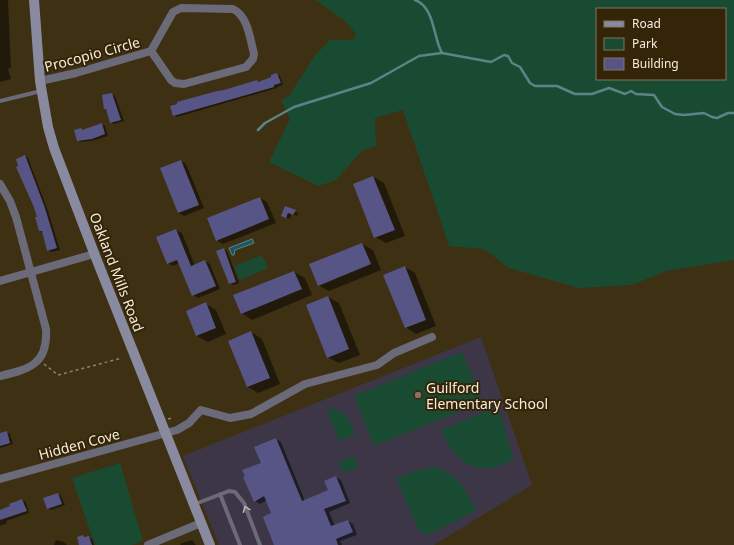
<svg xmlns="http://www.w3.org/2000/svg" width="734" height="545" viewBox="0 0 734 545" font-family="'Noto Sans',sans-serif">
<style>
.education{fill:#3c3647}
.green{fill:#194b32;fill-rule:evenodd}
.water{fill:#1a5761;stroke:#5c8486}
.shadow{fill:#0007}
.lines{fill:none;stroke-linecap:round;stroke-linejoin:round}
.stream{stroke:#5c8486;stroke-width:2.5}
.building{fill:#575586}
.path{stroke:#8e826b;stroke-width:1.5;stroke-dasharray:3 3;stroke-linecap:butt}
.lane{stroke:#6a6a78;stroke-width:4}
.street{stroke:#6a6a78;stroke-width:8}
.secondary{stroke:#89899f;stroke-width:10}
.oneway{stroke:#beb8b4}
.education-dot{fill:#8d6e63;stroke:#342508;stroke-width:1.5}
.labels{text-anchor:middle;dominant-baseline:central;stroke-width:4;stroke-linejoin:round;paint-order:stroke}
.street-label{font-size:14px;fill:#f6ecdc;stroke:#342508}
.poi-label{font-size:14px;fill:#f6ecdc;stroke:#342508;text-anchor:start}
</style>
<rect width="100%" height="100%" fill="#3e3013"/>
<path class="education" d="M481,337L532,485L434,545H219L183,456Z"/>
<path class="green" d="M316,0H734V260L666,271L632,285L579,288L509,268L484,249L449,246L403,110L375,118L376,146L362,151L336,180L318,186L269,162L290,119L281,100L289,96L316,54L330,40H353L356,34L346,22ZM597,9H725V79H597Z
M262,255L268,268L240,280L234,266Z
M462,352L483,402L374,446L354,396Z
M334,408L347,416L355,434L339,441L327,411Z
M491,409L499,411L514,459C508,462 501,465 494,467C467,474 450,451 441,430Z
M354,456L358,467L343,473L339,462Z
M120,463L143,541L131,545H95L72,478Z
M437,467C460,477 466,489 476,511L427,535L419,531L396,478L422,469Z"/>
<path class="water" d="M252,239L254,243L235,250L234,255H232L229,248Z"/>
<path class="shadow" d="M0,0H8L11,68L8,69L11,79L0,82Z
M277,74L280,76L283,85L277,87V88L177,117L174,115L172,106L184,101L225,91L257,81L259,82L273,78Z
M112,94L115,96L124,121L114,124L111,122L108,110L105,109Z
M102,124L105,126L108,136L95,140L81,142L78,140Z
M25,156L28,158L48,211L60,250L51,252L48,250L43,233L40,231L38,217L19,166Z
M181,161L186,164L204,208L184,216L179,213L161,169Z
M373,177L384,183L405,236L386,243L375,237Z
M260,198L267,202L276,223L223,244L216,240Z
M286,207L298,213L297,216L292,214L290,219L285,217Z
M176,230L182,233L195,266L205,261L210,264L220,289L198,298L193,295L180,263L173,266L168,263Z
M362,244L373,250L381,270L329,291L318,285Z
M224,249L227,251L239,283L234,285L230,284Z
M405,267L415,273L436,326L416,334L405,327Z
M294,272L305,278L312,295L252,320L242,313L234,296Z
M328,297L339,303L360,355L339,363L328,357Z
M206,304L216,310L226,334L208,342L197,336Z
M251,332L262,339L280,384L258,393L248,387L229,341Z
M7,432L10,434L13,444L0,448V434Z
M276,439L281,442L305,501L329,491L336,477L341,480L350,503L329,512L335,526L348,521L353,524L357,535L340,541L342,545H275L273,514L267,500L260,504L255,501L262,463Z
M58,494L61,496L65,505L51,510L48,508Z
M22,500L26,502L29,513L6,521L7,523L0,526V511Z
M83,536L92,539L94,545H80Z
M56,540L64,542L67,545H54Z
M192,540L196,545H181L180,544Z"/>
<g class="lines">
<path class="stream" d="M415,0C435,7 433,38 442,53
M258,130L265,123L294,107L371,83L419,56L442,53L491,62L504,55L508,56L512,63L520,67L530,83L535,86H557L575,94H592L609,88L625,94L631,91L636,94L654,95L662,107L675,114L684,115L704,113L712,117L717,118L728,113H734"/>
</g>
<path class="building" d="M277,73L281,83L274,85V87L173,116L170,106L177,104V102L217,91L224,90L257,80L258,82L271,77V75Z
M112,93L121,120L110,123L106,109H104L102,95Z
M102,123L105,134L92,139L77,141L74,130L81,128L82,130Z
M25,155L45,208L57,248L47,251L42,231H39L35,217H37L33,205L16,167L18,166L16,159Z
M181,160L199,205L178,213L160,168Z
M373,176L395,230L374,238L353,184Z
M260,197L269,219L216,241L207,218Z
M285,206L296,210L293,215L288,213L286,218L281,216Z
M176,229L191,266L205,260L216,286L192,296L177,260L167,264L156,237Z
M362,243L371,264L318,286L309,264Z
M224,248L236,282L229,284L216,251Z
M405,266L426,320L405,328L383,275Z
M294,271L302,289L241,314L233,295Z
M328,296L349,349L327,358L306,305Z
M206,302L216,328L196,336L186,311Z
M251,331L270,378L247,387L228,341Z
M7,431L10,443L0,446V433Z
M276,438L302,501L328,490L324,481L336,476L346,501L324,509L331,526L348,520L353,532L336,539L338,545H274L263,517L271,513L264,496L254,502L243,477L245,476L242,470L261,463L254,447Z
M58,493L62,504L47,509L43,498Z
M22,499L27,511L0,520V510L10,506L9,504Z
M83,535L84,537L89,536L92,545H79L77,537Z"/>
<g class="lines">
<path class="path" d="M44,364L58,375L122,358
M168,419L172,418"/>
<path class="lane" d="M0,101L41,91
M220,494L240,545
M195,504L229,491L235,492L244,503L260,545"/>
<path class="street" d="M40,81L76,73L151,51L173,12L181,8L233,9C248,16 250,39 254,54L253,59L246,67L184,84L175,83L171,80L151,51
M0,184L10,201L16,217L46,329C48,364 30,369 0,376
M0,281L94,254
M0,479L177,430L189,423L201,410L230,418L251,414L305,384L377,365L394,353L432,337
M148,545L201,523"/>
<path class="secondary" d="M34,0L40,81L48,127L54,148L96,258L210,545"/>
</g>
<defs><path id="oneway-chevron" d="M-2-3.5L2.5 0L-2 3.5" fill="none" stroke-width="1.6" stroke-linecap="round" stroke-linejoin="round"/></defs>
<use class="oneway" href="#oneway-chevron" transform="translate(246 509) rotate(-111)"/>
<circle class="education-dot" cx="418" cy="395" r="4"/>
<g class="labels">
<g class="street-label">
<text transform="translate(92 54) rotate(-15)">Procopio Circle</text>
<text transform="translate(117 272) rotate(69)">Oakland Mills Road</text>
<text transform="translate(79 444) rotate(-15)">Hidden Cove</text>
</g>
<g class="poi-label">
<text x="426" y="387">Guilford<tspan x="426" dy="16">Elementary School</tspan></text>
</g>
</g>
<rect x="596" y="8" width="130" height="72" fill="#342508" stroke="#82755d"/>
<rect x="604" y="21" width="20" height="6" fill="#89899f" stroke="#82755d"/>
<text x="632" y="28" font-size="12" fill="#f6ecdc">Road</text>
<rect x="604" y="38" width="20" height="12" fill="#194b32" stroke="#82755d"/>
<text x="632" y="48" font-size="12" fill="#f6ecdc">Park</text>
<rect x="604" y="58" width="20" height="12" fill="#575586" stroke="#82755d"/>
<text x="632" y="68" font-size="12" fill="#f6ecdc">Building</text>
</svg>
